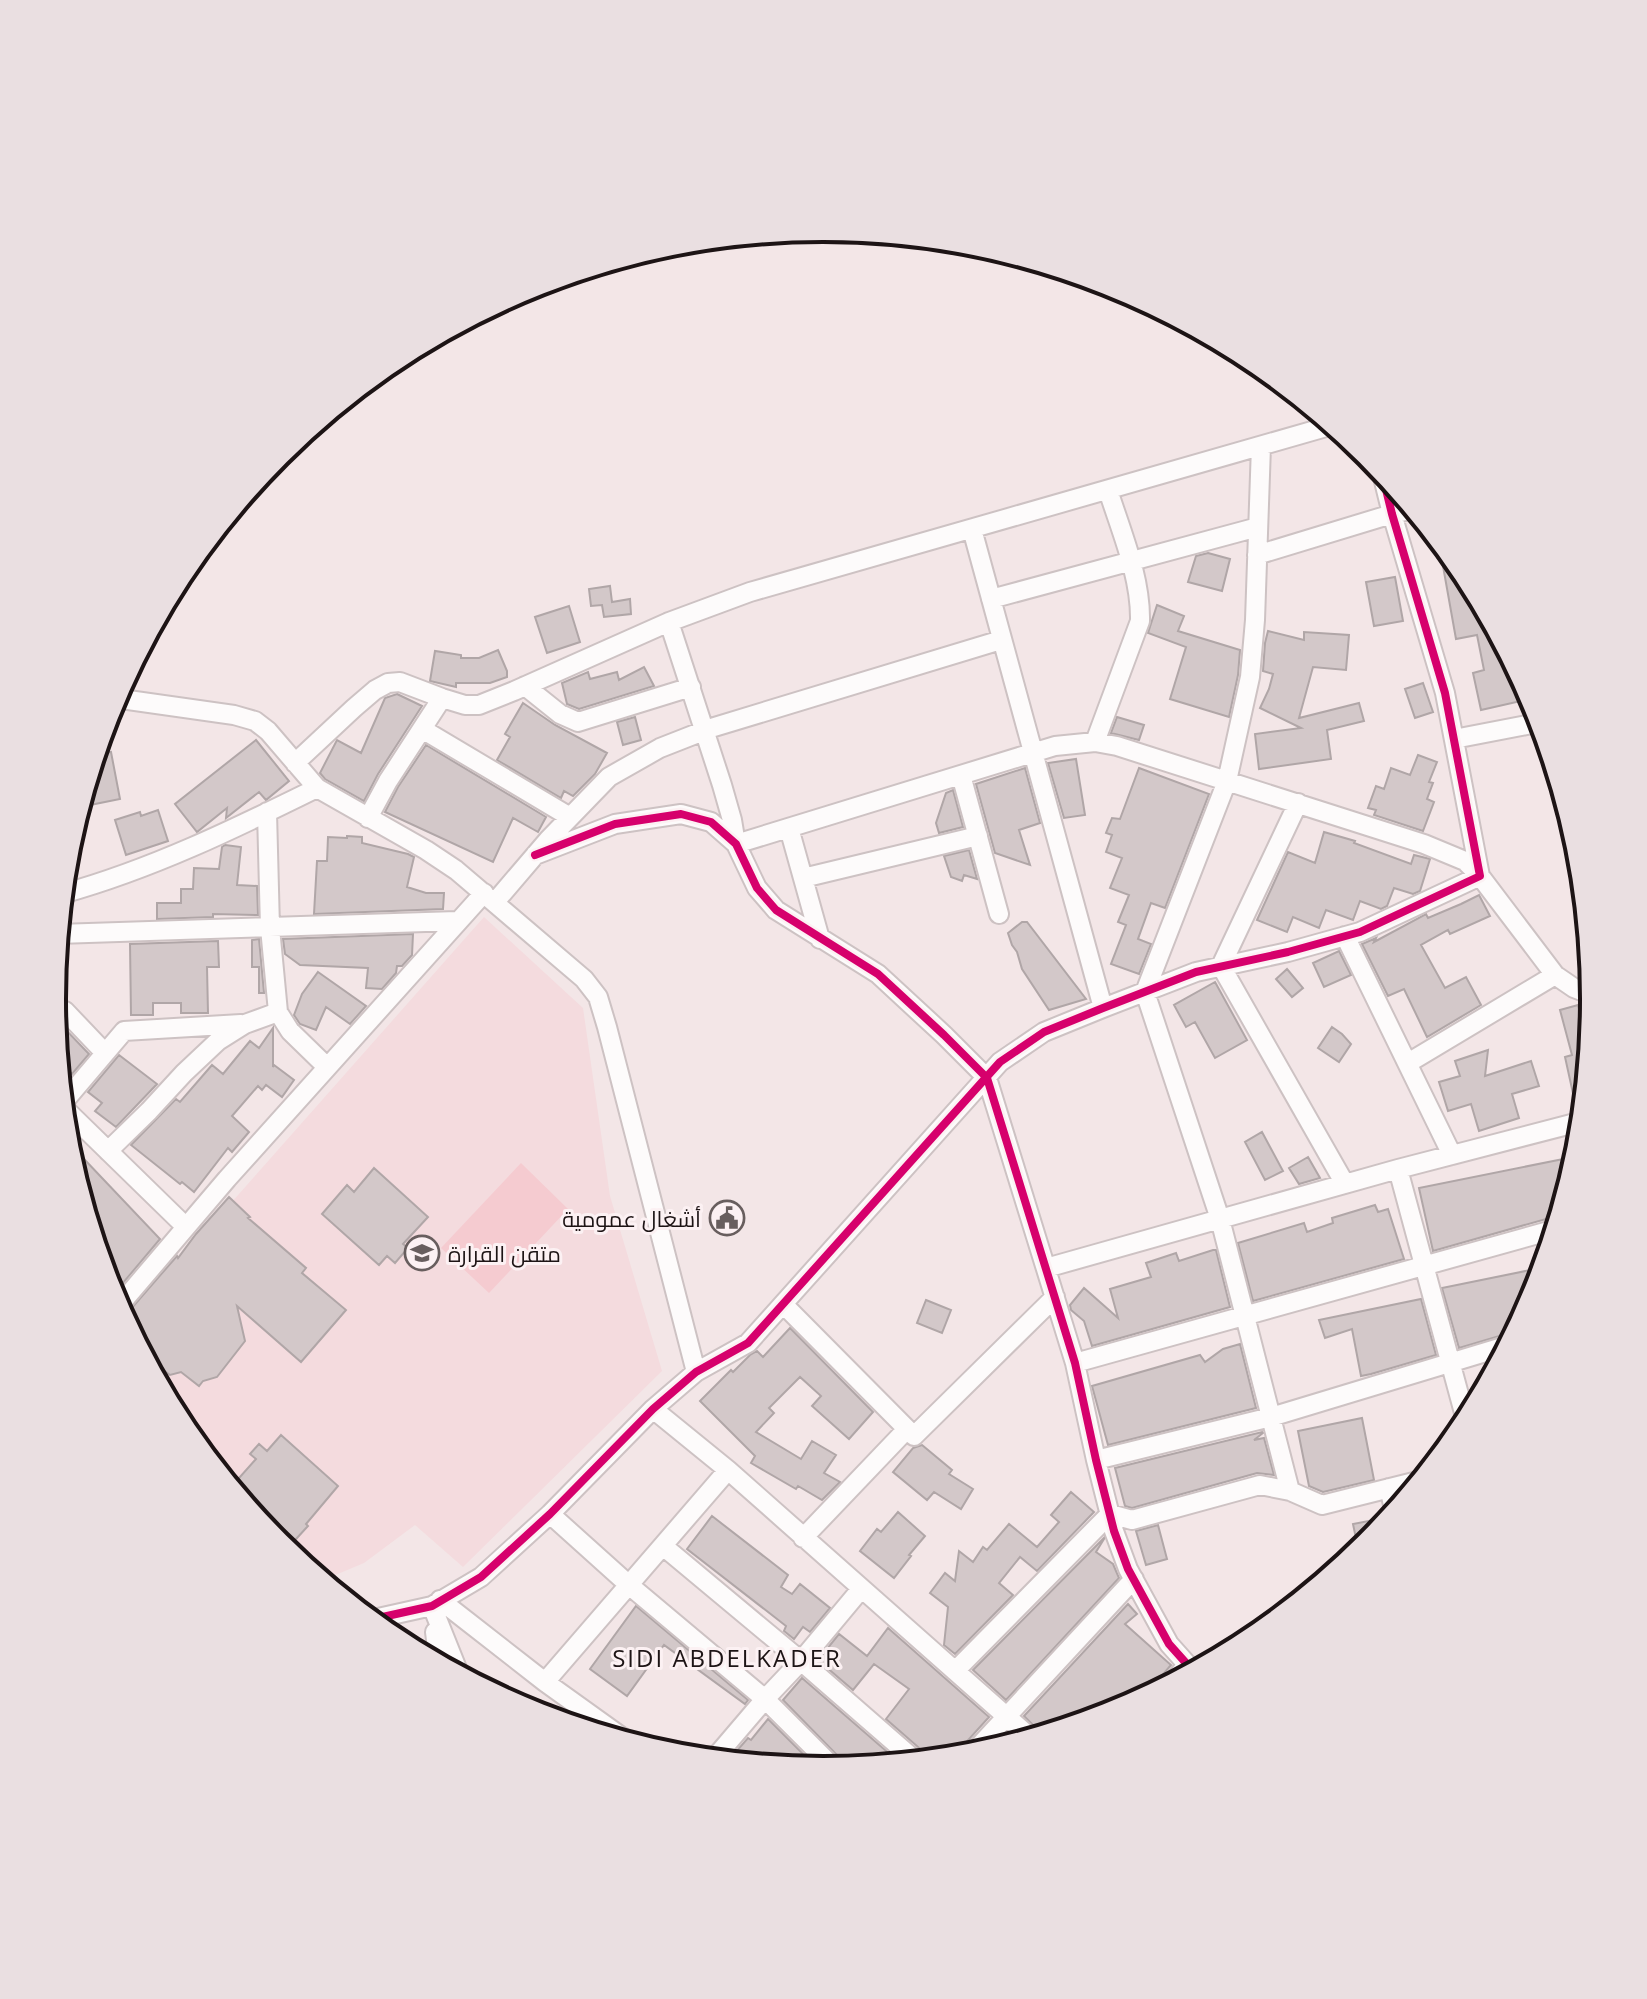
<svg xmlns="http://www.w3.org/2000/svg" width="1647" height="1999" viewBox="0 0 1647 1999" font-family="'Open Sans',Cairo,sans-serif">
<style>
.built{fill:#f4dbde}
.green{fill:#f5cbd0}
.building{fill:#d3c8c9;stroke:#b0a6a7;stroke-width:2}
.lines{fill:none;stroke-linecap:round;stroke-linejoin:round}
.minor-casing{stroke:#cdc2c3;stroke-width:22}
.minor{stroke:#fdfbfb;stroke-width:18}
.cycleway-casing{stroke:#fcf1f3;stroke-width:13}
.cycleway{stroke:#d6006c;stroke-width:8}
.labels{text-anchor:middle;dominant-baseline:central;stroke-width:6;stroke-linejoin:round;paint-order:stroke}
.poi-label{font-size:22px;fill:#1d1415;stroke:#fcf1f3;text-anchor:end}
.neighbourhood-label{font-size:24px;letter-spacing:2px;fill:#1d1415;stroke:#fcf1f3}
.rim{fill:none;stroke:#1d1415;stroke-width:4}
</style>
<rect width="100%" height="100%" fill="#f3e6e7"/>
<path class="built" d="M484,917L583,1008L610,1196L662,1371L463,1567L415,1525L364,1563L321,1581L278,1545L182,1428L144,1356L196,1300L249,1219L231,1203Z"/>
<path class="green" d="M521,1163L568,1209L489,1293L441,1248Z"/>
<path class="building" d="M1438,538L1465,571L1532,696L1521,698V701L1481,710L1473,673L1484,670L1477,635L1456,639Z
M1208,553L1230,559L1222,591L1188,582L1196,556Z
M1395,577L1403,621L1374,626L1366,582Z
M610,586L612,602L630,599L631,614L604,617L602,605L591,606L589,589Z
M1157,605L1184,616L1178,631L1240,650L1238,675L1229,717L1170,699L1186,647L1148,633Z
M569,606L580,642L547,653L535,617Z
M1268,631L1304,640V632L1349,635L1346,670L1313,667L1299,718L1359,703L1364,721L1327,730L1331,759L1259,769L1255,734L1301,728L1260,708L1269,689L1273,674L1263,671L1265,643Z
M498,650L507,671V677L490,683H456V687L430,681L435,651L461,655V658H479Z
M644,667L654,686L579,709L567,704L562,683L588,672L590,679L617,672L619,680Z
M1423,683L1433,712L1415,718L1405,689Z
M397,694L422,706L378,774L364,801L325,779L320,773L337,740L361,753L385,698Z
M523,703L555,725L607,753L595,774L573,796L564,791L561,798L497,760L510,737L505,734Z
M635,717L641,740L623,745L617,722Z
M1117,717L1144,725L1139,740L1111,733Z
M256,740L289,781L266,800L259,792L226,818L227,808L197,832L175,804Z
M426,745L546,817L538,832L513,818L493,862L385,812L398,787Z
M111,752L120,799L85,806L83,796L95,755Z
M1418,755L1437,762L1429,782L1433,783L1427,799L1434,802L1423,831L1374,815L1376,810L1368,808L1376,786L1384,789L1391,768L1410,775Z
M1076,759L1085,815L1064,818L1048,763Z
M1025,768L1040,823L1019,830L1030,865L995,853L976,784Z
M1139,768L1209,794L1165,908L1151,903L1138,939L1151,944L1139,974L1111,964L1126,925L1118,922L1129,895L1110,888L1122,858L1106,852L1112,835L1106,833L1112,818L1120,819Z
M953,790L963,827L939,833L936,823L946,793Z
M158,810L168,841L126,855L115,820L140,812L141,816Z
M1324,832L1355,841L1354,843L1411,864L1414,855L1430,859L1420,891L1413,894L1394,888L1387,906L1381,909L1360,901L1353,920L1326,910L1319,928L1293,917L1287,932L1257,920L1288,852L1315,863Z
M347,836L362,837V843L408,854L414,857L407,887L426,893H444L443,909L314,914L317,861H327L328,837L347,838Z
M225,845L241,847L237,885L257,886L258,915L213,914V917L157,919V903H181V889H193L194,868L219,869L222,847Z
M969,850L977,879L964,875L962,881L951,877L944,856Z
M1479,895L1490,916L1450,934L1448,930L1421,945L1445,988L1466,977L1481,1005L1427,1037L1404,989L1388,996L1362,944L1376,938L1374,942L1426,914L1428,918L1461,904Z
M1022,922H1027L1086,999L1049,1010L1022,969L1017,952L1012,945L1008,933Z
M413,934L412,955L402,966H397L396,973L382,989L366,988L368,968L300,965L285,954L283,939Z
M259,939L264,993H259V967H252V940Z
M218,941L219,967H207L208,1013H181V1003H153V1015H131L130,944Z
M1339,951L1351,975L1324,987L1313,963Z
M1287,969L1303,988L1292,997L1276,979Z
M318,972L366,1006L350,1024L326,1007L316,1030L300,1024L294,1015L302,994Z
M1215,982L1247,1040L1215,1058L1195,1022L1186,1027L1174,1005Z
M1578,1005L1590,1051L1586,1095L1574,1098L1565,1057L1572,1055L1560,1010Z
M1332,1027L1342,1034L1351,1044L1339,1062L1318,1048Z
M64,1028L89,1054L72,1074L58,1061L55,1033Z
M273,1028V1067L274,1065L294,1080L282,1097L266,1085L262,1090L258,1086L232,1116L249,1132L232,1152L228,1148L194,1192L182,1182L180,1184L131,1145L176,1099L180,1102L212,1065L223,1074L250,1041L259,1048Z
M1488,1050L1485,1076L1531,1061L1539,1086L1512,1094L1519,1118L1479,1131L1471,1104L1448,1111L1439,1082L1460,1076L1455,1061Z
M119,1055L157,1084L116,1127L95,1111L102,1103L88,1092Z
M1262,1132L1283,1171L1265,1180L1245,1142Z
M66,1140L160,1239L112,1296L67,1150Z
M1578,1156L1560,1218L1553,1217L1433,1251L1419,1188Z
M1308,1157L1320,1178L1299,1184L1289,1168Z
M374,1168L428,1217L403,1244L408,1248L395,1263L387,1256L379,1265L322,1214L347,1185L354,1192Z
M229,1197L250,1217L248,1218L306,1268L302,1273L346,1310L301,1362L237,1306L245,1341L217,1377L203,1381L199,1386L181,1372L170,1375L142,1354L123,1318L177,1256L178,1258L196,1234Z
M1375,1205L1378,1212L1388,1209L1404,1259L1253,1301L1238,1243L1304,1223L1307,1232L1333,1223L1332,1218Z
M1213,1250H1216L1230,1307L1092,1346L1084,1321L1071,1310L1070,1305L1084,1288L1118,1318L1110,1289L1151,1277L1146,1263L1176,1253L1179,1261Z
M1545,1267L1536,1295L1515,1335L1506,1334L1459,1348L1442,1288Z
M1421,1299L1436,1355L1371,1374L1361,1376L1352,1329L1325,1338L1319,1320Z
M926,1300L951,1310L942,1333L917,1323Z
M790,1328L873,1412L849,1439L812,1406L821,1396L800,1377L769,1408L774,1413L756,1432L801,1459L812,1441L836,1455L824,1473L840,1482L822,1500L798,1486L796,1489L751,1463L755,1456L700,1401L731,1370L733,1372L750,1355L757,1351L763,1357Z
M1240,1344L1256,1408L1108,1445L1092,1386L1200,1355L1205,1362L1223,1349Z
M1362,1418L1374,1480L1323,1492L1309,1486L1298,1431Z
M1262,1432L1263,1433L1254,1440L1264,1438L1274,1475L1257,1473L1132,1508L1125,1506L1115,1468Z
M281,1435L338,1486L306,1524L308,1526L285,1551L278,1545L231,1487L256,1459L250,1454L259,1444L267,1451Z
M922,1445L952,1470L949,1474L973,1489L961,1509L934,1492L927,1500L893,1472L913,1448Z
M1071,1492L1094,1512L1037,1571L1020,1557L999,1583L1013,1595L955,1654L944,1645L948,1607L930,1593L945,1573L955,1581L959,1551L973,1562L983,1547L987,1550L1009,1524L1037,1547L1059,1522L1051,1515Z
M898,1512L925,1536L909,1555L911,1556L894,1578L860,1551L877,1529L881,1532Z
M712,1516L788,1575L781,1587L792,1594L800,1584L830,1608L810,1632L803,1627L794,1639L784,1631L786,1626L687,1549Z
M1384,1518L1388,1522L1369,1545L1359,1553L1353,1524Z
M1158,1525L1167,1559L1146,1565L1136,1531Z
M1104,1538V1539L1096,1552L1113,1564L1119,1578L1006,1700L973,1670Z
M1128,1604L1137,1614L1125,1624L1171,1665L1159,1679L1157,1687L1150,1696L1118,1712L1043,1735L1024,1716Z
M636,1606L748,1700L745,1704L664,1645L627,1696L590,1669Z
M888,1628L989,1717L960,1749L957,1758L929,1761L925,1753L886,1719L909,1689L874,1664L853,1690L818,1660L839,1634L867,1656Z
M802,1678L900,1763L848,1769L844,1762L783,1700Z
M768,1719L820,1771L727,1762L748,1738L751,1740Z"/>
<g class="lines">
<g class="minor-casing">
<path id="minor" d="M1261,446L1255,620L1250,677L1227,781L1145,992L1220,1219L1290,1491
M972,529L1103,1008
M1257,555L1392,514L1414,509
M991,599L1258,527
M669,622L722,785L732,820L736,844L1055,746L1095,742L1117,746L1424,844L1465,861L1480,876L1555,975L1574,988L1595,996
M525,686L560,714L578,722L691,687
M114,698L234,715L255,721L268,731L317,788L426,850L456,870L584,979L598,997L607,1027L696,1372
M422,729L570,817
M1454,739L1542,722
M1095,742L1140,621C1141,577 1121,531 1108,490
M295,763L354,708L375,690L388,683L400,682L442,698L465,705H479L514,691L669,622L750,592L1333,425
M961,775L999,914
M1298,803L1221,966L1345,1184
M267,812L270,928L278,1012L290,1031L327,1067
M368,818L388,781L442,698
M789,828L820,939
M535,855L615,824L681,814L711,822L736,844L757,888L776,910L878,974L944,1035L987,1078L1075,1363L1096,1460L1114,1531L1128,1569L1169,1644L1194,1672
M803,878L978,836
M62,894C152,869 234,829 317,788
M62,901L65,893L67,848
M495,902L548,840L609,777L660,748L711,728L1001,640
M58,934L457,921
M1345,936L1452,1155
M54,1021L65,1011L105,1053
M1408,1063L1555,975
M62,1104L124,1031L241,1024
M62,1106L186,1227
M108,1151L149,1111L184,1073L218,1041L245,1024L278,1012
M1398,1169L1467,1424
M1046,1268L1398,1169L1583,1121
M784,1305L914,1436L1055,1297
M118,1307L227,1179L484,893
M1075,1363L1556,1229
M653,1409L728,1470L1032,1739
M1096,1460L1271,1417L1509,1345
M1389,1488L1395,1513
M550,1514L629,1585L765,1699L836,1770
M803,1538L907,1429
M663,1546L801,1661L917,1762
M440,1600L545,1682L630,1743
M432,1606L460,1676
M369,1620L432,1606L481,1577L550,1514L653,1409L696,1372L748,1343L1000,1062L1044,1032L1103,1008L1196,972L1288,952L1360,932L1480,876L1445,693L1392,514L1381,469
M435,1632L439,1664
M955,1671L1110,1514L1132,1520L1260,1485L1290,1491L1322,1505L1422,1480
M545,1682L728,1470
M1169,1686L1187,1665
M969,1757L1134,1579
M713,1760L765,1699L801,1661L861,1589"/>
</g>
<use href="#minor" class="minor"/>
<g class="cycleway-casing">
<path id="cycleway" d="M535,855L615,824L681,814L711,822L736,844L757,888L776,910L878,974L944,1035L987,1078L1075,1363L1096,1460L1114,1531L1128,1569L1169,1644L1194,1672
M369,1620L432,1606L481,1577L550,1514L653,1409L696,1372L748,1343L1000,1062L1044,1032L1103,1008L1196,972L1288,952L1360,932L1480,876L1445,693L1392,514L1381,469"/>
</g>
<use href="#cycleway" class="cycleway"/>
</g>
<defs>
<g id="civic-ring" transform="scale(1.8)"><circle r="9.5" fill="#fcf1f3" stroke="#685e5e" stroke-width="1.5"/><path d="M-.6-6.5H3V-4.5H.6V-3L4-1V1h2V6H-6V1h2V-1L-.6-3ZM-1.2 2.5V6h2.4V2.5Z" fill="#685e5e"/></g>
<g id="school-ring" transform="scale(1.8)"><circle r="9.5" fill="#fcf1f3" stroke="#685e5e" stroke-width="1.5"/><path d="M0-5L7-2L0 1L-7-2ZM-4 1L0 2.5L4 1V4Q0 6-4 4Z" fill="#685e5e"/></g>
</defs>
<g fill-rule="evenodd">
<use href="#civic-ring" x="727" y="1218"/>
<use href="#school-ring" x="422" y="1253"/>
</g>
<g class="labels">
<g class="poi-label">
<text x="701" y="1218">أشغال عمومية</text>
<text x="448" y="1253" text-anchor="start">متقن القرارة</text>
</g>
<g class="neighbourhood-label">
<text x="727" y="1657">SIDI ABDELKADER</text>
</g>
</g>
<path d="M0 0H1647V1999H0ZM66 999a757 757 0 1 1 1514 0a757 757 0 1 1-1514 0Z" fill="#eadfe1" fill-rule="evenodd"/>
<path class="rim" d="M66 999a757 757 0 1 1 1514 0a757 757 0 1 1-1514 0Z"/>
</svg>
